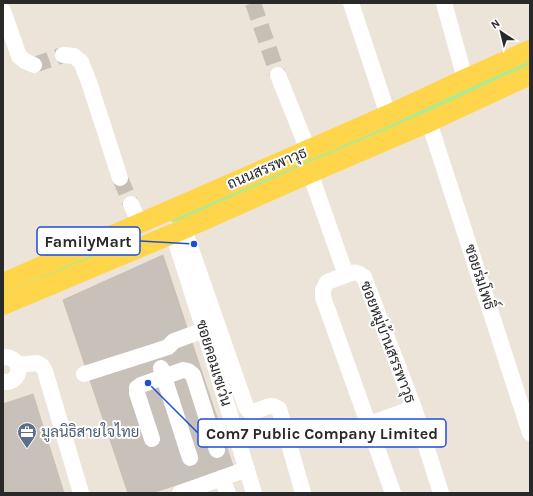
<svg xmlns="http://www.w3.org/2000/svg" width="533" height="496" viewBox="0 0 533 496" font-family="Karla,Sarabun,sans-serif">
<style>
.green{fill:#aeea8f}
.building{fill:#c8c1b9;stroke:#c8c0b3}
.lines{fill:none;stroke-linecap:round;stroke-linejoin:round}
.minor-tunnel{stroke:#c6bfb6;stroke-width:16;stroke-dasharray:16 8;stroke-linecap:butt}
.minor{stroke:#fff;stroke-width:16}
.major{stroke:#ffd54c;stroke-width:20}
.labels{text-anchor:middle;dominant-baseline:central;stroke-width:4;stroke-linejoin:round;paint-order:stroke}
.street-label{font-size:15px;fill:#292929;stroke:#fff}
.service-label{font-size:15px;fill:#4e5e75;stroke:#fff;text-anchor:start}
.leader{fill:none;stroke:#1d4ed8;stroke-width:1.5}
.callout-dot{fill:#1d4ed8;stroke:#fff;stroke-width:1.5}
.callout{fill:#fff;stroke:#1d4ed8;stroke-width:1.5}
.callout-label{font-size:16px;text-anchor:middle;font-weight:bold;fill:#292929}
</style>
<rect width="100%" height="100%" fill="#ede4d9"/>
<path class="green" d="M530,59V69L179,222H172L170,218Z
M122,240H129L128,244L3,299V293Z"/>
<path class="building" d="M163,255L233,466L152,493H128L63,300Z
M33,394L64,493H3V404Z"/>
<g class="lines">
<path class="minor-tunnel" d="M253,3L278,75
M34,65L63,55
M120,178L131,204"/>
<path class="minor" d="M351,3L388,115
M444,3L465,79
M3,11L19,56L25,61L34,65
M63,55L74,56L81,62L89,82L120,178
M278,75L308,150
M429,122L530,433
M310,173L346,275L327,282L323,290V297L393,493
M131,204L139,223
M184,229L246,407L250,412C262,412 268,401 279,409L303,493
M173,233L204,330L254,493
M346,275C354,272 357,271 364,277L414,408L441,493
M3,357C24,356 23,384 3,382
M18,365L37,363L42,366L45,371L81,493
M161,368L190,458
M84,374L156,351L168,347L174,341L204,330
M369,424L414,408
M152,439L137,393V388L141,385L183,370L188,371L193,375L217,450
M221,478L228,493
M180,493L247,469"/>
<path class="major" d="M3,283L388,115L465,79L530,50
M3,305L184,229L310,173L429,122L530,75"/>
</g>
<defs>
<g id="office-pin" transform="scale(1)"><path d="M0 17L-7.5 6A9.5 9.5 0 1 1 7.5 6Z" fill="#5c6f8a" stroke="#fff"/><path d="M-6-3h4V-5.5h4V-3h4V5H-6ZM-1-4.5V-3h2v-1.5ZM-6 0V1H6V0Z" fill="#fff"/></g>
</defs>
<g fill-rule="evenodd">
<use href="#office-pin" x="27" y="432"/>
</g>
<g class="labels">
<g class="street-label">
<text transform="translate(267 168) rotate(-23)">ถนนสรรพาวุธ</text>
<text transform="translate(480 277) rotate(72)">ซอยร่มโพธิ์</text>
<text transform="translate(388 342) rotate(69)">ซอยหมู่บ้านสรรพาวุธ</text>
<text transform="translate(214 363) rotate(73)">ซอยคอมเซเว่น</text>
</g>
<g class="service-label">
<text x="41" y="432">มูลนิธิสายใจไทย</text>
</g>
</g>
<path class="leader" d="M194 244L140 241M148 383L198 433"/>
<g class="callout-dot">
<circle cx="194" cy="244" r="4"/>
<circle cx="148" cy="383" r="4"/>
</g>
<g class="callout">
<rect x="37" y="227" width="103" height="28" rx="4"/>
<rect x="198" y="419" width="248" height="28" rx="4"/>
</g>
<g class="callout-label">
<text x="88" y="247">FamilyMart</text>
<text x="322" y="439">Com7 Public Company Limited</text>
</g>
<rect width="533" height="496" fill="none" stroke="#292929" stroke-width="8"/>
<g transform="translate(501 32) rotate(325)" stroke="#ffffff" stroke-width="3" paint-order="stroke">
<path d="M0-3L7 15L0 10L-7 15Z" fill="#292929"/>
<text y="-6" font-size="11" font-weight="bold" text-anchor="middle" fill="#292929">N</text>
</g>
</svg>
